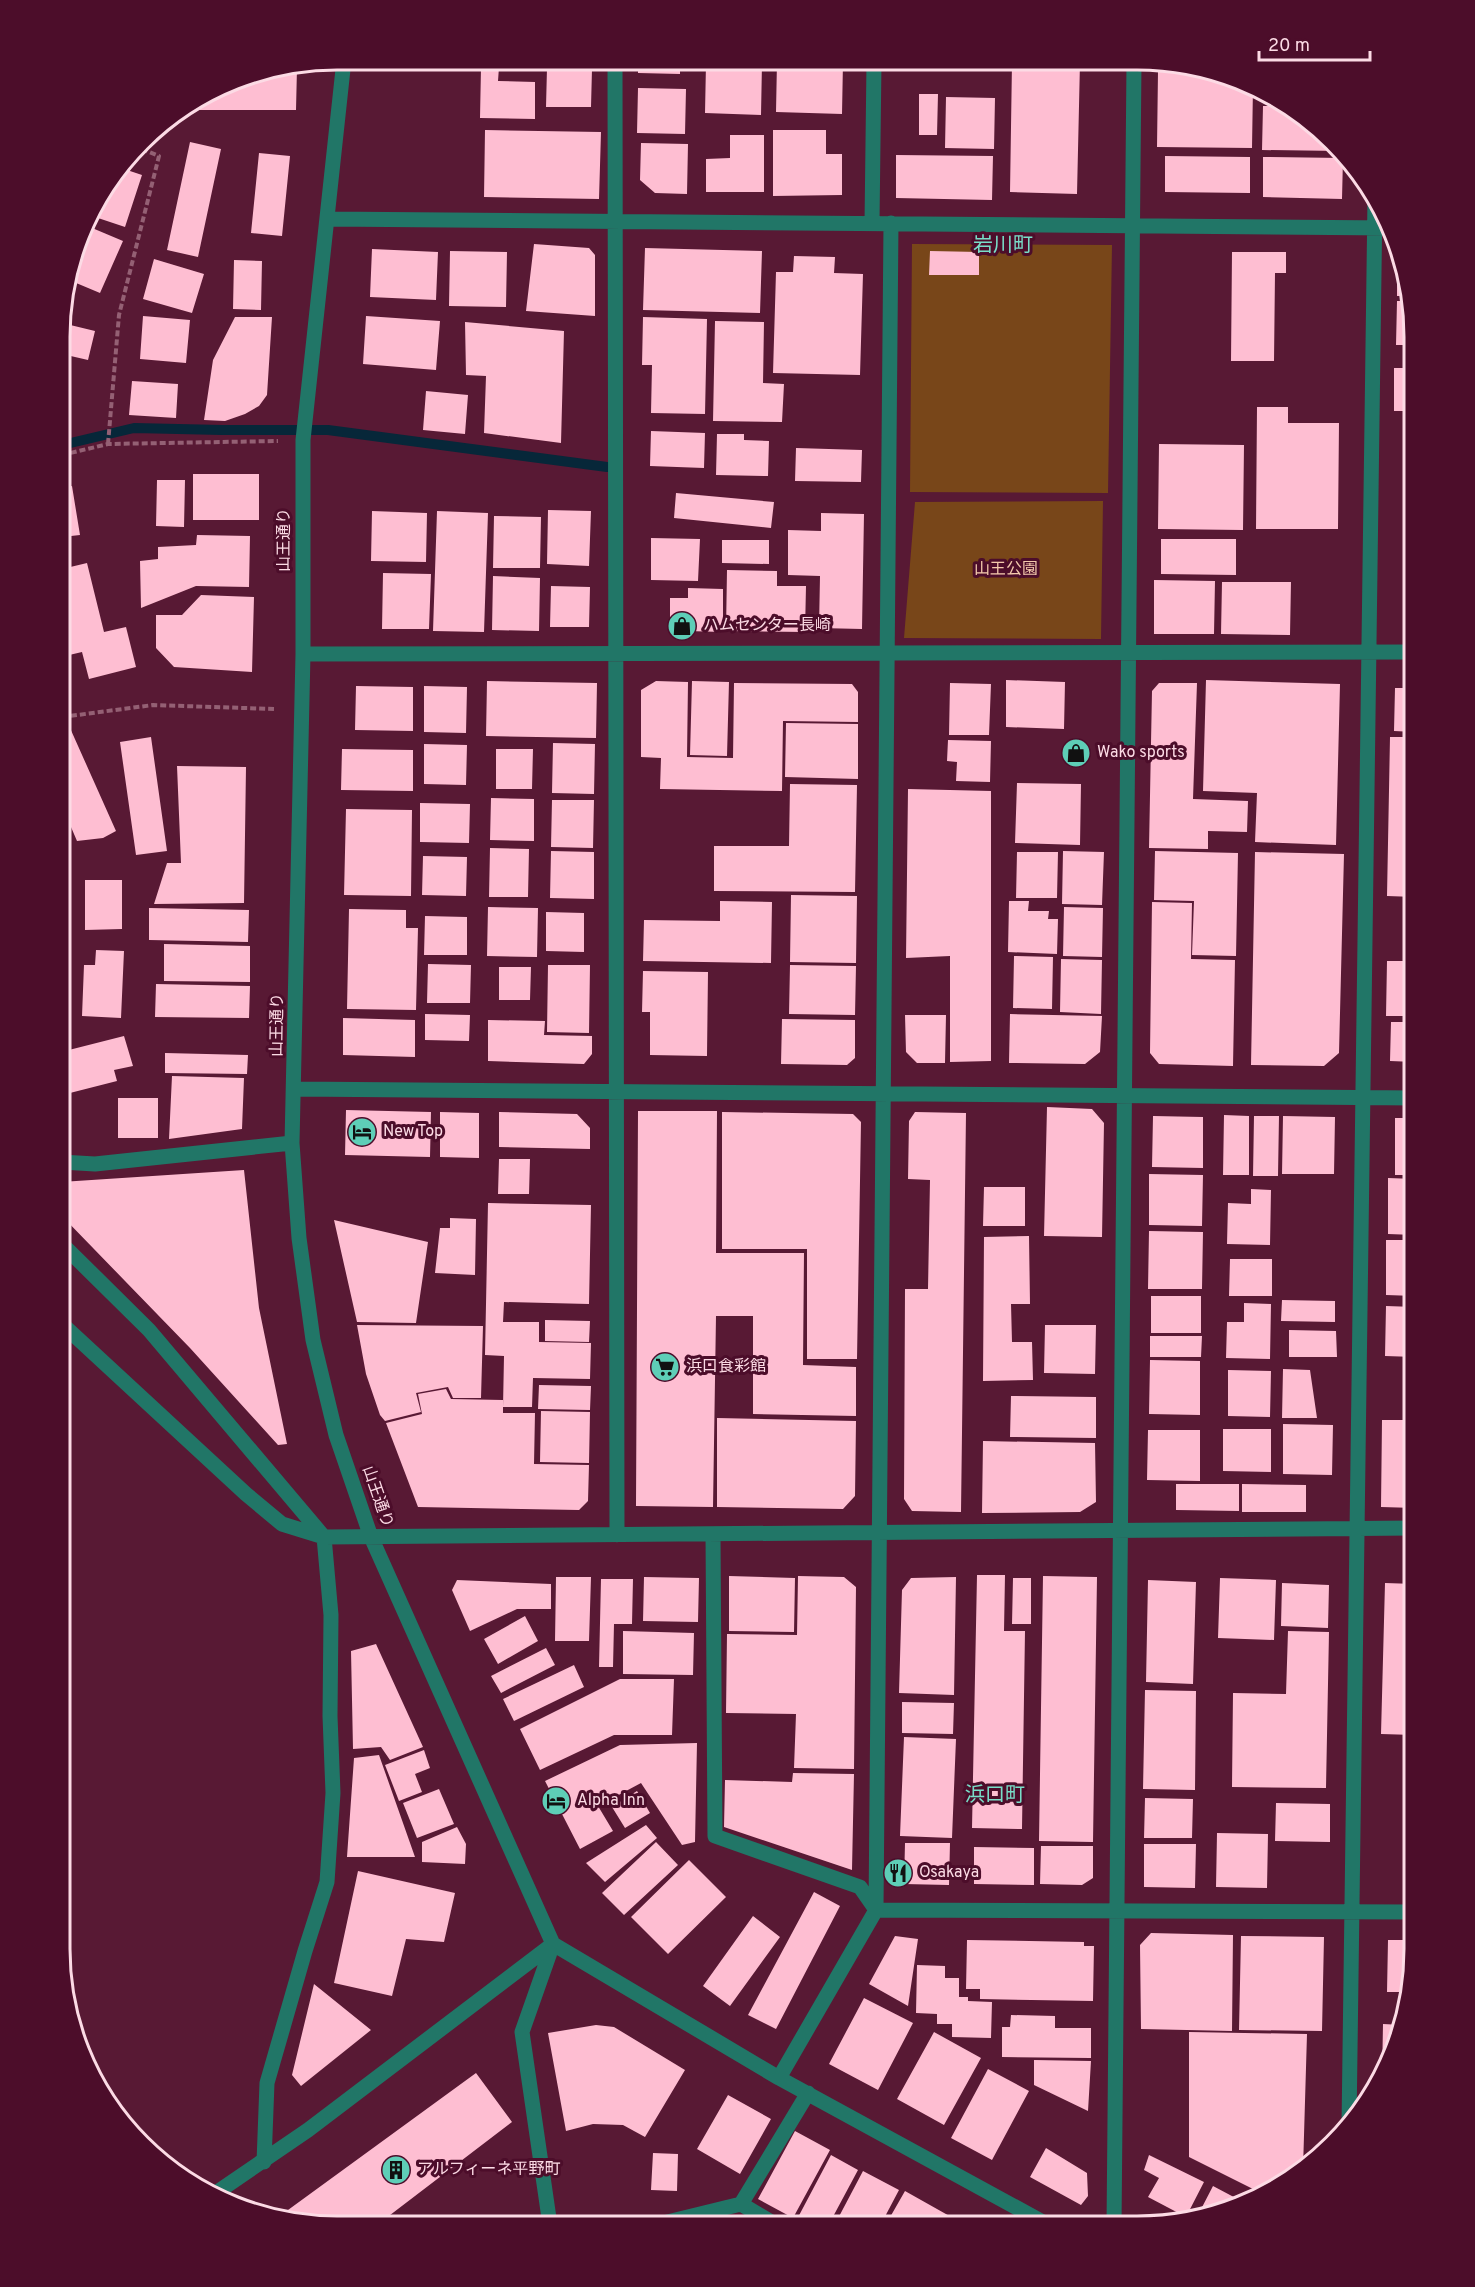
<svg xmlns="http://www.w3.org/2000/svg" width="1475" height="2287" viewBox="0 0 1475 2287" font-family="Overpass,'Noto Sans JP',sans-serif">
<style>
.green{fill:#784619}
.lines{fill:none;stroke-linecap:round;stroke-linejoin:round}
.stream{stroke:#072739;stroke-width:10}
.building{fill:#febed2}
.path{stroke:#946074;stroke-width:4;stroke-dasharray:6 3;stroke-linecap:butt}
.minor{stroke:#217667;stroke-width:15}
.labels{text-anchor:middle;dominant-baseline:central;stroke-width:6;stroke-linejoin:round;paint-order:stroke}
.street-label{font-size:16px;fill:#fcdbe5;stroke:#4c0d2a}
.park-label{font-size:16px;fill:#f3caac;stroke:#4c0d2a}
.poi-label{font-size:16px;fill:#fcdbe5;stroke:#4c0d2a;text-anchor:start}
.quarter-label{font-size:20px;fill:#79dec8;stroke:#4c0d2a}
.rim{fill:none;stroke:#fcdbe5;stroke-width:3}
</style>
<rect width="100%" height="100%" fill="#581934"/>
<path class="green" d="M912,244L1112,245L1108,493L910,492Z
M1103,501L1101,639L904,638L915,502Z"/>
<g class="lines">
<path class="stream" d="M62,445L134,428L222,430H328L607,467"/>
</g>
<path class="building" d="M638,61H680V74L638,73Z
M777,61L843,62L842,114L776,112Z
M1012,62H1080L1077,194L1010,192Z
M706,63H762L761,115L705,113Z
M481,67H499L498,81L535,82V119L480,118Z
M297,68L296,110H192L196,103L232,81Z
M547,68L592,69L591,107H546Z
M1158,71L1208,72L1243,81L1253,86L1252,148L1157,147Z
M638,88L686,89L685,134L637,133Z
M919,94H938L937,135H919Z
M946,97L995,98L994,149L945,148Z
M1263,106H1288L1306,117L1340,151L1262,150Z
M168,120L163,136L152,132L154,129Z
M485,130L601,132L599,199L484,197Z
M773,130H826V154H842V195L773,196Z
M730,135H764V192H706V159L730,158Z
M190,142L221,149L198,257L167,250Z
M641,143L688,144L687,194L655,193L640,180Z
M259,153L290,156L282,236L251,233Z
M896,155L993,156L992,200L896,198Z
M1165,156L1250,157V193L1165,192Z
M1263,157L1343,158L1342,199L1263,197Z
M124,169L142,175L125,227L89,215Z
M85,225L123,241L100,293L69,280Z
M534,244L589,248L595,255V316L526,311Z
M645,248L762,251L760,313L643,310Z
M372,249L438,252L436,300L370,297Z
M450,251L507,252L506,307L449,306Z
M930,251L979,252V275H929Z
M1232,252H1286V273H1275L1274,361H1231Z
M1397,252H1398L1407,296H1397Z
M794,256L835,257L834,273L863,274L860,375L773,373L776,272H793Z
M154,259L204,274L192,313L143,299Z
M234,260L262,261L261,310L233,309Z
M1397,301H1408L1415,345H1396Z
M143,316L190,320L186,363L140,359Z
M366,316L440,321L436,370L363,364Z
M235,317H272L267,395L259,406L245,414L225,421L204,420L213,360Z
M643,317L707,319L705,414L651,413L652,365H642Z
M715,321L764,322L763,383L784,384L782,422L713,421Z
M465,322L564,331L561,443L484,433L486,376L466,375Z
M62,323L95,331L88,360L62,354Z
M1394,368H1415V411H1394Z
M132,381L178,384L176,418L129,415Z
M426,391L468,395L465,434L423,430Z
M62,405H69V429L62,432Z
M1257,407H1288V423H1339L1338,529H1256Z
M651,431L705,433L704,468L650,466Z
M717,434H744V440L769,441L768,476L716,475Z
M1159,444L1244,445L1243,530L1158,529Z
M796,448L862,450L861,482L795,481Z
M193,474H259V520H193Z
M157,480H185L184,527L156,526Z
M72,486L80,535L62,537V488Z
M676,493L774,502L771,528L674,518Z
M548,510L591,511L589,566L547,564Z
M372,511L427,513L426,562L371,561Z
M437,511L488,513L484,632L433,631Z
M821,513L864,514L862,629L819,628L820,576L788,575V530L821,531Z
M494,516L541,517L540,568H493Z
M197,535L250,536L249,587L196,586L141,608L140,561L158,559V547L196,545Z
M651,538L700,539L698,581L651,580Z
M1161,539H1236V575L1161,574Z
M722,540H769V564L722,563Z
M87,563L104,632L126,627L136,667L89,679L82,652L65,656L62,642V569Z
M727,570L777,571V586H806L805,632L726,631Z
M383,573L431,574L429,629H382Z
M493,576L540,578L539,631L492,630Z
M1154,580L1215,581L1214,634H1154Z
M1222,582H1291L1290,635L1221,634Z
M551,586L590,587L589,627H550Z
M688,588L723,589V632L687,631V627H670V598H688Z
M201,595L254,597L252,672L174,667L156,648V615H182Z
M1006,680L1065,682L1064,729L1006,727Z
M1206,680L1340,684L1336,845L1255,842L1257,793L1203,791Z
M487,681L597,683L596,738L486,736Z
M656,681L688,682L687,757L733,758L734,683L852,684L858,692V722L783,721L782,791L660,789L661,758L641,757V690Z
M692,681L729,682L727,756L690,755Z
M950,683L991,684L989,735H949Z
M1159,683H1197L1193,799L1248,801L1247,832L1208,831V849L1149,848L1152,691Z
M356,686L413,687V731L355,730Z
M424,686L467,687L466,733L424,732Z
M1395,688H1415V732L1394,731Z
M786,723L858,724V779L785,777Z
M70,728L116,831L103,838L77,841L62,806V732Z
M151,737L167,851L136,855L120,742Z
M1390,737H1415V897L1387,896Z
M948,740L991,741L990,782L956,781L957,762L947,761Z
M553,743L595,744L594,794L552,793Z
M424,744L467,745L466,785L424,784Z
M342,749L413,750V791L341,790Z
M496,749H533L532,789H496Z
M177,766L246,767L244,903L154,904L167,863H181Z
M1017,783L1081,784L1080,845L1015,843Z
M790,784L857,785L855,892L714,891V846H789Z
M908,789L991,791V1061L950,1062V956L906,958Z
M491,798L534,799V841L490,840Z
M552,800H594L593,848L551,847Z
M420,803L470,804L469,843L420,842Z
M346,809L412,810L411,896L344,895Z
M490,848L529,849L528,897H489Z
M551,851L594,852V899L550,898Z
M1063,851L1104,852L1102,905L1062,904Z
M1155,851L1238,853L1236,956L1192,955L1194,901L1154,900Z
M1017,852H1058L1057,898H1016Z
M1255,852L1344,854L1339,1053L1324,1066L1251,1065Z
M423,856L467,857L466,896L422,895Z
M85,880H122V929L85,930Z
M61,894H67L66,943H61Z
M791,895L857,896L856,963L790,962Z
M720,901L772,902L771,963L643,961L644,920L720,921Z
M1009,901H1029L1028,911H1049L1048,919H1058L1057,954L1008,952Z
M1152,902L1192,903L1191,959L1235,960L1233,1066L1159,1064L1150,1053Z
M488,907L538,908L537,957L487,956Z
M1064,907L1103,908L1102,957L1063,956Z
M149,908L249,910L248,942L149,940Z
M349,909L406,910V928H418L416,1010L347,1009Z
M546,912L584,913V952L546,951Z
M425,916L467,917V955H424Z
M164,944L250,946V982L164,981Z
M96,950L124,951L121,1018L82,1016L84,965H95Z
M61,952L71,953L69,1011H61Z
M1014,956L1053,957L1052,1009L1013,1008Z
M1061,959L1102,960L1101,1014L1060,1012Z
M1387,961H1415V1016H1386Z
M428,964L471,965L470,1003H427Z
M548,965H590L589,1033L547,1032Z
M790,965L856,966L855,1015L789,1014Z
M499,967H531L530,1000H499Z
M643,971L708,972L707,1056L650,1055V1012H642Z
M156,984L250,986L249,1018L155,1017Z
M425,1014L470,1015L469,1041L425,1040Z
M1010,1014L1102,1016L1100,1052L1085,1064L1009,1063Z
M905,1015H946L945,1063H917L906,1052Z
M343,1018L415,1020V1057L343,1055Z
M782,1019L855,1020V1058L847,1065L781,1064Z
M488,1020L545,1021L544,1035L592,1036V1054L584,1064L488,1061Z
M1391,1022H1415V1062L1390,1061Z
M124,1036L133,1066L114,1070L117,1081L66,1094L61,1076V1052Z
M165,1053L248,1055L247,1074L165,1073Z
M172,1076L244,1078L242,1129L169,1139Z
M118,1098H158V1138H118Z
M1047,1107L1092,1109L1104,1123L1102,1237L1044,1236Z
M346,1110L431,1112L430,1157L345,1155Z
M638,1111H717L716,1253H804L803,1365L856,1367V1416L753,1414V1316H716L713,1507L636,1506Z
M440,1112L479,1113V1158L440,1157Z
M499,1112L577,1114L590,1128V1149L499,1147Z
M722,1112L853,1114L861,1122L857,1359H807V1249H722Z
M915,1112L966,1113L961,1512L912,1511L904,1499L905,1289H928L930,1180L908,1179L909,1121Z
M1224,1115L1249,1116V1175H1223Z
M1153,1116L1203,1117V1168L1152,1167Z
M1254,1116H1279L1278,1176H1253Z
M1283,1116L1335,1117L1334,1174H1282Z
M1395,1118H1415V1175H1395Z
M499,1159H530L529,1194H498Z
M244,1170L259,1308L287,1444L278,1445L190,1348L61,1215V1182Z
M1149,1174L1203,1175L1202,1226L1149,1225Z
M1388,1178L1415,1179V1235L1388,1234Z
M984,1187H1025V1226H983Z
M1251,1189L1271,1190L1270,1245L1227,1244L1228,1203L1251,1204Z
M488,1203L591,1205L589,1304L504,1302L503,1322H539V1342L591,1343L590,1379L533,1378L532,1407H503L504,1356L485,1355Z
M450,1218L476,1219L475,1275L435,1273L440,1228H450Z
M334,1220L428,1242L416,1323L357,1322Z
M1149,1231L1203,1232L1202,1289H1148Z
M1029,1236L1030,1304H1011L1012,1342H1032L1033,1380L983,1381L984,1237Z
M1386,1240H1415V1296L1386,1295Z
M1230,1259H1272V1296H1229Z
M1151,1296H1201V1333H1151Z
M1282,1300L1335,1301V1322L1281,1321Z
M1244,1303L1271,1304L1270,1359L1226,1358L1227,1322H1244Z
M1386,1306L1415,1307V1357L1385,1356Z
M545,1320L590,1321L589,1342L545,1341Z
M357,1325L483,1326L481,1398H453L448,1387L416,1393L421,1412L385,1421L380,1415L366,1374Z
M1045,1325H1096L1095,1374L1044,1373Z
M1289,1330L1336,1331L1337,1357H1289Z
M1150,1336H1202L1201,1357H1150Z
M1150,1360L1200,1361V1415L1149,1414Z
M1283,1369L1310,1370L1317,1418H1282Z
M1228,1370L1271,1371L1270,1417L1228,1416Z
M539,1385L591,1386L590,1410L538,1409Z
M446,1389L451,1399L503,1400V1413H535L534,1464L589,1465L588,1501L579,1510L418,1507L386,1423L422,1414L418,1394Z
M1011,1396L1096,1397V1438L1010,1437Z
M541,1411L590,1412L589,1463L540,1462Z
M717,1418L856,1421L855,1496L843,1509L717,1507Z
M1382,1420H1415V1508L1381,1507Z
M1283,1424L1333,1425L1332,1475L1283,1474Z
M1223,1429H1271V1472L1223,1471Z
M1148,1430H1200V1481L1147,1480Z
M983,1441L1095,1443L1096,1502L1080,1512L982,1513Z
M1176,1484H1239V1511L1176,1510Z
M1242,1484L1306,1485V1512H1242Z
M977,1575H1005L1004,1631H1025L1022,1829L972,1828Z
M729,1576L795,1578L794,1632L729,1631Z
M798,1576L844,1577L856,1587L854,1769L794,1768L796,1714L726,1713L727,1634L797,1635Z
M1043,1576L1097,1577L1093,1842L1039,1841Z
M556,1577H591L589,1641H555Z
M644,1577L699,1578L698,1622L643,1621Z
M956,1577L954,1695L899,1693L902,1590L911,1578Z
M1013,1578H1031V1624H1012Z
M1220,1578L1276,1580L1274,1640L1218,1638Z
M601,1579H633L632,1624H614L613,1667H599Z
M457,1580L551,1584V1609H517L470,1631L452,1590Z
M1148,1580L1196,1582L1193,1684L1146,1682Z
M1282,1583L1329,1585L1328,1628L1281,1626Z
M1385,1583L1415,1584L1414,1735L1381,1734Z
M525,1616L538,1641L498,1664L484,1639Z
M623,1631L694,1633L693,1675L623,1674Z
M1288,1631L1329,1632L1326,1788L1232,1787L1233,1693L1286,1694Z
M376,1644L423,1747L390,1760L381,1747L353,1749L351,1651Z
M546,1648L555,1665L501,1693L491,1676Z
M574,1665L584,1687L514,1721L503,1699Z
M620,1679H674L672,1735H614L540,1770L520,1729Z
M1145,1690L1196,1691L1195,1790L1143,1789Z
M902,1702L954,1703L953,1734L902,1733Z
M904,1737L956,1739L952,1838L900,1836Z
M697,1743L695,1842L682,1845L641,1783L598,1806L613,1831L580,1849L545,1781L620,1745Z
M424,1750L430,1768L415,1774L422,1792L399,1801L385,1765Z
M379,1755L415,1857H347L354,1758Z
M793,1773L854,1774L852,1870L724,1827L725,1780L792,1782Z
M439,1789L454,1824L417,1838L403,1803Z
M637,1791L650,1813L625,1828L612,1807Z
M1145,1798L1193,1799L1192,1838H1144Z
M1276,1803L1330,1804V1842L1275,1841Z
M646,1825L657,1838L605,1882L586,1863Z
M457,1827L466,1844L465,1864L422,1862V1842Z
M1217,1833L1268,1834L1267,1888L1216,1887Z
M656,1842L678,1865L624,1915L602,1893Z
M905,1843H950L949,1885L904,1884Z
M1144,1844H1196L1195,1888L1144,1887Z
M1041,1846H1093V1878L1082,1885L1040,1884Z
M974,1847L1034,1848V1885L974,1884Z
M689,1860L726,1897L668,1954L631,1917Z
M358,1871L455,1893L444,1942L406,1939L392,1996L334,1983Z
M814,1892L840,1906L776,2029L748,2015Z
M753,1916L780,1937L730,2006L703,1986Z
M1151,1933L1233,1935L1232,2031L1141,2029L1140,1945Z
M895,1936L918,1939L908,2006L869,1984Z
M1241,1936L1324,1937L1322,2031L1239,2030Z
M967,1940L1084,1942V1946H1094L1093,2001L980,1999V1989H966Z
M1388,1940H1414V1968L1410,1992H1387Z
M917,1965L945,1966V1978H959V1997H968V2001L992,2002L991,2038L952,2037V2024H937V2014L916,2013Z
M314,1984L371,2030L301,2086L292,2075Z
M864,1998L913,2023L878,2090L829,2064Z
M1011,2015L1055,2016V2028H1091V2058L1002,2057V2027H1010Z
M1383,2024L1403,2025L1400,2039L1382,2077Z
M596,2025L614,2027L685,2070L645,2137L623,2125L593,2124L566,2131L548,2033Z
M934,2032L981,2058L944,2125L897,2099Z
M1189,2032L1307,2034L1303,2169L1263,2194L1189,2157Z
M1034,2060L1091,2061L1088,2111L1034,2085Z
M988,2069L1029,2091L992,2160L951,2138Z
M476,2073L512,2122L377,2225H301L277,2218Z
M728,2095L771,2119L740,2174L697,2149Z
M795,2131L830,2150L793,2218L758,2199Z
M1046,2148L1087,2173L1088,2196L1081,2205L1030,2177Z
M653,2153L678,2154L677,2191L651,2190Z
M831,2155L858,2170L828,2226H802L795,2223Z
M1149,2155L1204,2182L1186,2217L1148,2197L1159,2178L1144,2170Z
M863,2171L899,2190L880,2226H834Z
M1213,2186L1247,2204L1198,2215Z
M905,2191L969,2227L885,2226Z"/>
<g class="lines">
<path class="path" d="M108,444L119,315L159,156L139,148
M62,455L108,444L278,441
M62,717L153,705L274,709"/>
<path class="minor" d="M344,60L303,440V654L292,1143L299,1238L313,1340L336,1435L371,1537L553,1944
M615,61L617,1535
M327,219L1392,228
M872,223L874,62
M303,654L1415,652
M295,1089L1415,1098
M61,1162L95,1164L292,1143
M61,1243L149,1330L324,1537L1415,1528
M61,1323L246,1494L282,1524L324,1537L331,1615L330,1716L333,1793L327,1882L305,1951L267,2083L264,2162
M713,1534L715,1836L860,1887L876,1910
M876,1910L1414,1912
M553,1944L779,2078L1052,2227
M779,2078L876,1910L891,223
M1349,2126L1375,198
M213,2195L308,2130L553,1944
M550,2225L522,2032L553,1944
M651,2226L741,2204
M778,2226L741,2204L808,2093
M1114,2227L1134,62"/>
</g>
<defs>
<g id="shop-disc" transform="scale(1.5)"><circle r="9.5" fill="#5eceb7" stroke="#4c0d2a"/><path d="M-5-2.5h2.3a2.7 3.5 0 0 1 5.4 0H5L5.5 6h-11ZM-1.5-2.5h3a1.5 2.3 0 0 0-3 0Z" fill="#111"/></g>
<g id="hotel-disc" transform="scale(1.5)"><circle r="9.5" fill="#5eceb7" stroke="#4c0d2a"/><path d="M-6-4.5h1.5V1H6V5H4.5V3h-9V5H-6ZM-4 0a1.8 1.8 0 1 1 3.6 0ZM.5 0V-2.5h3Q6-2.5 6 0Z" fill="#111"/></g>
<g id="supermarket-disc" transform="scale(1.5)"><circle r="9.5" fill="#5eceb7" stroke="#4c0d2a"/><path d="M-6-5.5h2.5l.6 2H6L4.5 2H-2.5L-4.4-4H-6ZM-1.5 3.2a1.3 1.3 0 1 0 .1 0ZM3 3.2a1.3 1.3 0 1 0 .1 0Z" fill="#111"/></g>
<g id="restaurant-disc" transform="scale(1.5)"><circle r="9.5" fill="#5eceb7" stroke="#4c0d2a"/><path d="M-5-6h1v4h1v-4h1v4h1v-4h1v5L-1.5 .5V6h-2V.5L-5-1ZM5-6V6H3V1.5H1.5Q1.5-4 5-6Z" fill="#111"/></g>
<g id="building-disc" transform="scale(1.5)"><circle r="9.5" fill="#5eceb7" stroke="#4c0d2a"/><path d="M-4-6H4V6H1V3H-1V6H-4ZM-2.5-4.3h1.7v1.8h-1.7ZM.8-4.3h1.7v1.8H.8ZM-2.5-1h1.7V.8h-1.7ZM.8-1h1.7V.8H.8Z" fill="#111"/></g>
</defs>
<g fill-rule="evenodd">
<use href="#shop-disc" x="682" y="626"/>
<use href="#shop-disc" x="1076" y="753"/>
<use href="#hotel-disc" x="362" y="1132"/>
<use href="#supermarket-disc" x="665" y="1367"/>
<use href="#hotel-disc" x="556" y="1801"/>
<use href="#restaurant-disc" x="898" y="1873"/>
<use href="#building-disc" x="396" y="2170"/>
</g>
<g class="labels">
<g class="street-label">
<text transform="translate(285 540) rotate(-90)">山王通り</text>
<text transform="translate(278 1025) rotate(-89)">山王通り</text>
<text transform="translate(377 1497) rotate(71)">山王通り</text>
</g>
<g class="park-label">
<text x="1006" y="570">山王公園</text>
</g>
<g class="poi-label">
<text x="703" y="626">ハムセンター長崎</text>
<text x="1097" y="753">Wako sports</text>
<text x="383" y="1132">New Top</text>
<text x="686" y="1367">浜口食彩館</text>
<text x="577" y="1801">Alpha Inn</text>
<text x="919" y="1873">Osakaya</text>
<text x="417" y="2170">アルフィーネ平野町</text>
</g>
<g class="quarter-label">
<text x="1003" y="246">岩川町</text>
<text x="995" y="1796">浜口町</text>
</g>
</g>
<path d="M0 0H1475V2287H0ZM337 70H1137A267 267 0 0 1 1404 337V1949A267 267 0 0 1 1137 2216H337A267 267 0 0 1 70 1949V337A267 267 0 0 1 337 70Z" fill="#4c0d2a" fill-rule="evenodd"/>
<path class="rim" d="M337 70H1137A267 267 0 0 1 1404 337V1949A267 267 0 0 1 1137 2216H337A267 267 0 0 1 70 1949V337A267 267 0 0 1 337 70Z"/>
<path d="M1259 51v9h111v-9" fill="none" stroke="#fcdbe5" stroke-width="3"/>
<text x="1268" y="51" font-size="18" fill="#fcdbe5" stroke="#4c0d2a" stroke-width="4.5" paint-order="stroke">20 m</text>
</svg>
